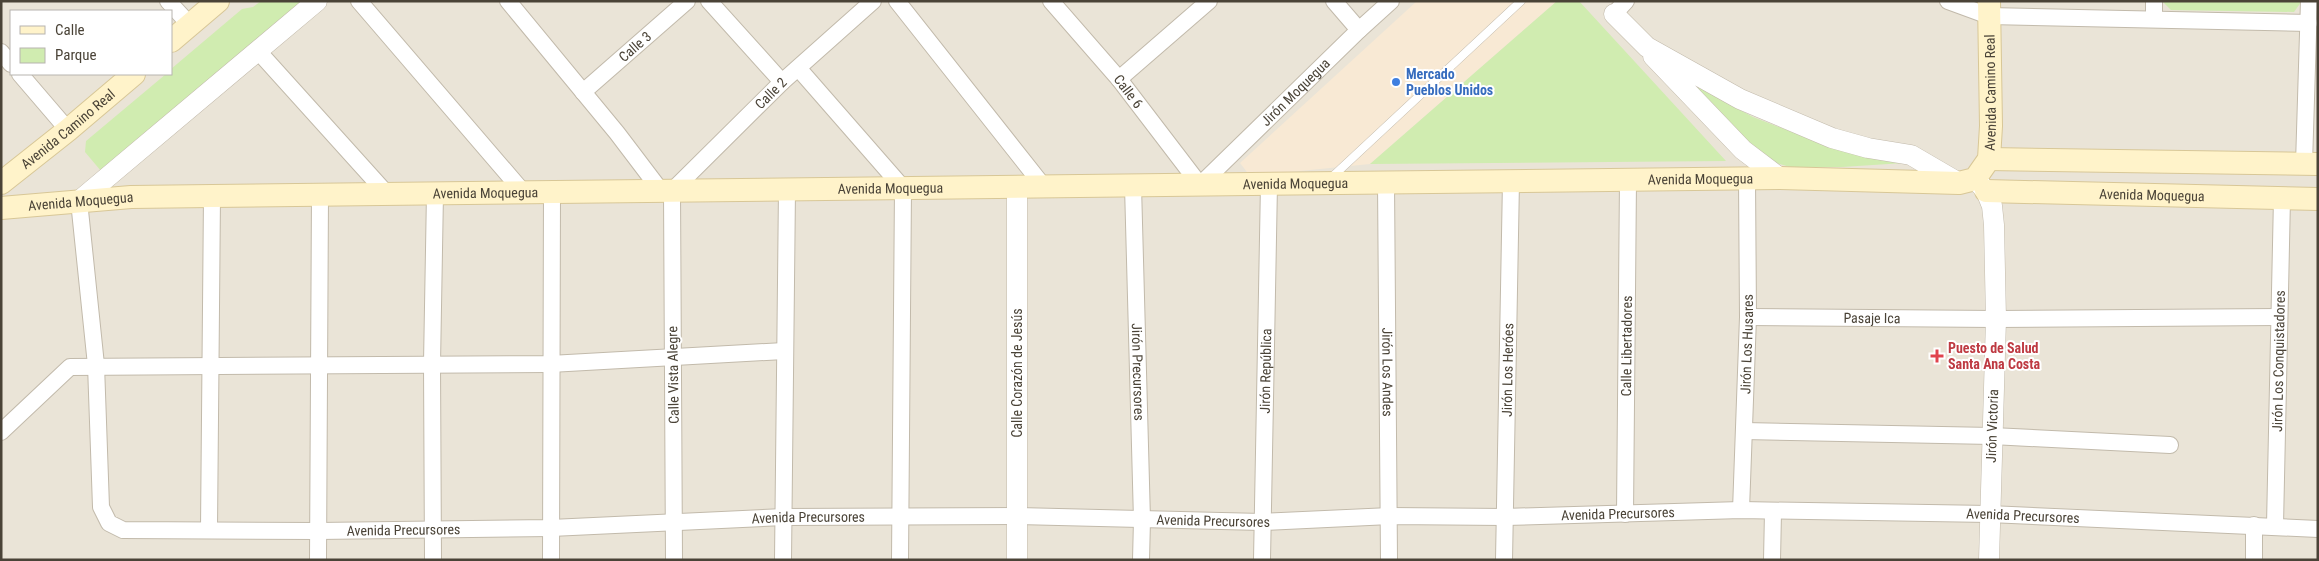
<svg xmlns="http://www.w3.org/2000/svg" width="2319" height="561" viewBox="0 0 2319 561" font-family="'Roboto Condensed',sans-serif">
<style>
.residential{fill:#eae4d7;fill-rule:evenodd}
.commercial{fill:#f8e9d4}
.green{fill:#d0ecb0}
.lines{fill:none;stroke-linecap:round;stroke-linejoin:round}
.service-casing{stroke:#c2baab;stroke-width:9}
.minor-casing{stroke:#c2baab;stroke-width:18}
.tertiary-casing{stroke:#c2baab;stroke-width:21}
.secondary-casing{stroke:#d8c797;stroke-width:24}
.service{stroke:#fff;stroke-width:8}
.minor{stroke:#fff;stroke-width:16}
.tertiary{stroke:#fff;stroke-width:20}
.secondary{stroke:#fff3ca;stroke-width:22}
.shop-dot{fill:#3f7fe0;stroke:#fff;stroke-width:2}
.health-dot{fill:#e0444e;stroke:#fff;stroke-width:2}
.labels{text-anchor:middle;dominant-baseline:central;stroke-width:4;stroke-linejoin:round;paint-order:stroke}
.street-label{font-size:14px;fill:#4a4337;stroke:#fff}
.shop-label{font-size:14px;font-weight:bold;fill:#366cbe;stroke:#fff;text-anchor:start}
.health-label{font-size:14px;font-weight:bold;fill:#be3a42;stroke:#fff;text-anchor:start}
</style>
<rect width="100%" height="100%" fill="#f5f2e9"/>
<path class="residential" d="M1,1H2318V560H1ZM11,11H171V74H11Z"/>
<path class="commercial" d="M1417,1H1557L1370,164L1250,176L1240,163Z"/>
<path class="green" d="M261,1H303L101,171L85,152L86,141L166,74H171V69L242,9L253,7Z
M1557,1H1579L1726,161L1370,164Z
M2162,1H2302L2294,12L2171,10Z
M1695,85L1753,117L1805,137L1904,163L1842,167H1790L1769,161L1694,89Z"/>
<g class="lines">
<g class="service-casing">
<path id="service" d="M1332,177L1521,1"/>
</g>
<g class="minor-casing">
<g id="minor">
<path d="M168,1L190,25"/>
<path d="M359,1L524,193"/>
<path d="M508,1L617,133L661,191"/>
<path d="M709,1L782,82"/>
<path d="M897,1L1044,187"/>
<path id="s1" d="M1051,1L1119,79L1200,185L1359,30L1391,1"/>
<path d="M1334,1L1359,30"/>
<path d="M1948,1L1989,16L2309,23"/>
<path d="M1614,14L1626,1"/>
<path d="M2154,18V1"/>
<path d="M1,52L11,64"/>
<path d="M259,52L387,194"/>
<path d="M799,69L903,188L900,560"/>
<path d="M20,74L68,130"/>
<path d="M1119,79L1209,1"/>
<path id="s2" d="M583,92L687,1"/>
<path d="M2304,164L2309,1"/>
<path id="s3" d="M1386,183L1389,560"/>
<path id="s4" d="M1133,186L1142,520L1141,560"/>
<path id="s5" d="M79,201L96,365L101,507L109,523L123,530L318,531L551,528L784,517L1018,516L1262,522L1390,516L1505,517L1741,510L1989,514L2318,529"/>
<path id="s6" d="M1748,317L1996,319L2279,317"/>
<path d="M1744,431L1992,436L2170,445"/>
<path d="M1,432L70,367L550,364L784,351"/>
<path id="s7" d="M1741,510L1748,317L1747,179"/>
<path id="s8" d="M1625,514L1628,180"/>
<path id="s9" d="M2275,525L2282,198"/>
<path d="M209,529L212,196"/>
<path d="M318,560L320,195"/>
<path d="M433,560L432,364L435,193"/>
<path d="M551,560L552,192"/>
<path id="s10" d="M674,560L672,191L782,82L873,1"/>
<path d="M783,560L787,189"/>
<path id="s11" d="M1262,560L1269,184"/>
<path id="s12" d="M1504,560L1511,181"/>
<path d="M1772,560L1773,512"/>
<path d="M2254,560V525"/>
</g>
</g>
<g class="tertiary-casing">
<path id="tertiary" d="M1614,14L1647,47L1740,99L1832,138L1868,148L1911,155L1959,183
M1653,56L1743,150L1780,178
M1976,180L1986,191L1992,206L1994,225L1996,319L1989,560
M1017,187V560
M79,201L317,1"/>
</g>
<g class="secondary-casing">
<g id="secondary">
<path d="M171,41L218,1"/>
<path d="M1989,159L2318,164"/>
<path id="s13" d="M1,183L68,130L134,74"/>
<path id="s14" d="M1986,191L2318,199"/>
<path id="s15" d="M1,208L131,197L212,196L1780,178L1959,183L1975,179L1989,159L1991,126L1989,1"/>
</g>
</g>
<use href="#service" class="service"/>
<use href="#minor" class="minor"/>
<use href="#tertiary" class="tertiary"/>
<use href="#secondary" class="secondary"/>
</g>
<circle class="shop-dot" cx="1396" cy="82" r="5"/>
<path class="health-dot" d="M1934.5 348.5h5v5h5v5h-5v5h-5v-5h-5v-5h5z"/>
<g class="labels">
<g class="street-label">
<text stroke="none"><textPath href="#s2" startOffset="69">Calle 3</textPath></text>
<text stroke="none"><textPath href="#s1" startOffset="119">Calle 6</textPath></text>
<text stroke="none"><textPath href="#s1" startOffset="370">Jirón Moquegua</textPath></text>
<text stroke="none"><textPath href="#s15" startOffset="2066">Avenida Camino Real</textPath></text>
<text stroke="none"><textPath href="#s10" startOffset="508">Calle 2</textPath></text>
<text stroke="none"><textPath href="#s13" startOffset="86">Avenida Camino Real</textPath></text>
<text stroke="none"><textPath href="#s15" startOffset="1700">Avenida Moquegua</textPath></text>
<text stroke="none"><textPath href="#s15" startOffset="1295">Avenida Moquegua</textPath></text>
<text stroke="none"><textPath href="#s15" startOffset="890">Avenida Moquegua</textPath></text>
<text stroke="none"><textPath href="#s15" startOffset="485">Avenida Moquegua</textPath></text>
<text stroke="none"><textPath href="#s14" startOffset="166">Avenida Moquegua</textPath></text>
<text stroke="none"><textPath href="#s15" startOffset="80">Avenida Moquegua</textPath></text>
<text stroke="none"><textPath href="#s6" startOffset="124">Pasaje Ica</textPath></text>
<text stroke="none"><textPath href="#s7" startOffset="166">Jirón Los Husares</textPath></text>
<text stroke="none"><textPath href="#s8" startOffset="168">Calle Libertadores</textPath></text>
<text stroke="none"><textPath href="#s9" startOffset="164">Jirón Los Conquistadores</textPath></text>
<text stroke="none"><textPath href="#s3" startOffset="189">Jirón Los Andes</textPath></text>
<text stroke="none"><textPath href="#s12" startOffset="190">Jirón Los Heróes</textPath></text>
<text stroke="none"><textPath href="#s11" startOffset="189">Jirón República</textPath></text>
<text transform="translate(1017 373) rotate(-90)">Calle Corazón de Jesús</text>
<text stroke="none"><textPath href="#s4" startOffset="186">Jirón Precursores</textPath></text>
<text transform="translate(673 375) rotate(-91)">Calle Vista Alegre</text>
<text transform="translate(1992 426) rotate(-88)">Jirón Victoria</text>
<text stroke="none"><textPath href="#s5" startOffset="1836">Avenida Precursores</textPath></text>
<text stroke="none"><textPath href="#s5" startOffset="2241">Avenida Precursores</textPath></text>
<text stroke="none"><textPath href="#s5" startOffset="1026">Avenida Precursores</textPath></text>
<text stroke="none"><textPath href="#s5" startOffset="1431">Avenida Precursores</textPath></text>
<text stroke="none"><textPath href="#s5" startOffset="621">Avenida Precursores</textPath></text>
</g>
<g class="shop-label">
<text x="1406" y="74">Mercado<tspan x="1406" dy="16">Pueblos Unidos</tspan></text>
</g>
<g class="health-label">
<text x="1948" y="348">Puesto de Salud<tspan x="1948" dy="16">Santa Ana Costa</tspan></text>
</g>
</g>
<rect width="2319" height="561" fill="none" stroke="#4a4337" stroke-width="5"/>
<rect x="10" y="10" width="162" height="65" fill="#ffffff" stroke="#b7b4af"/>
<rect x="20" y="26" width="25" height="8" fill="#fff3ca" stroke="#b7b4af"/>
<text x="55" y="35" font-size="15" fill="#4a4337">Calle</text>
<rect x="20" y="48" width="25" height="15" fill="#d0ecb0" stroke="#b7b4af"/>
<text x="55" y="60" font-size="15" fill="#4a4337">Parque</text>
</svg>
